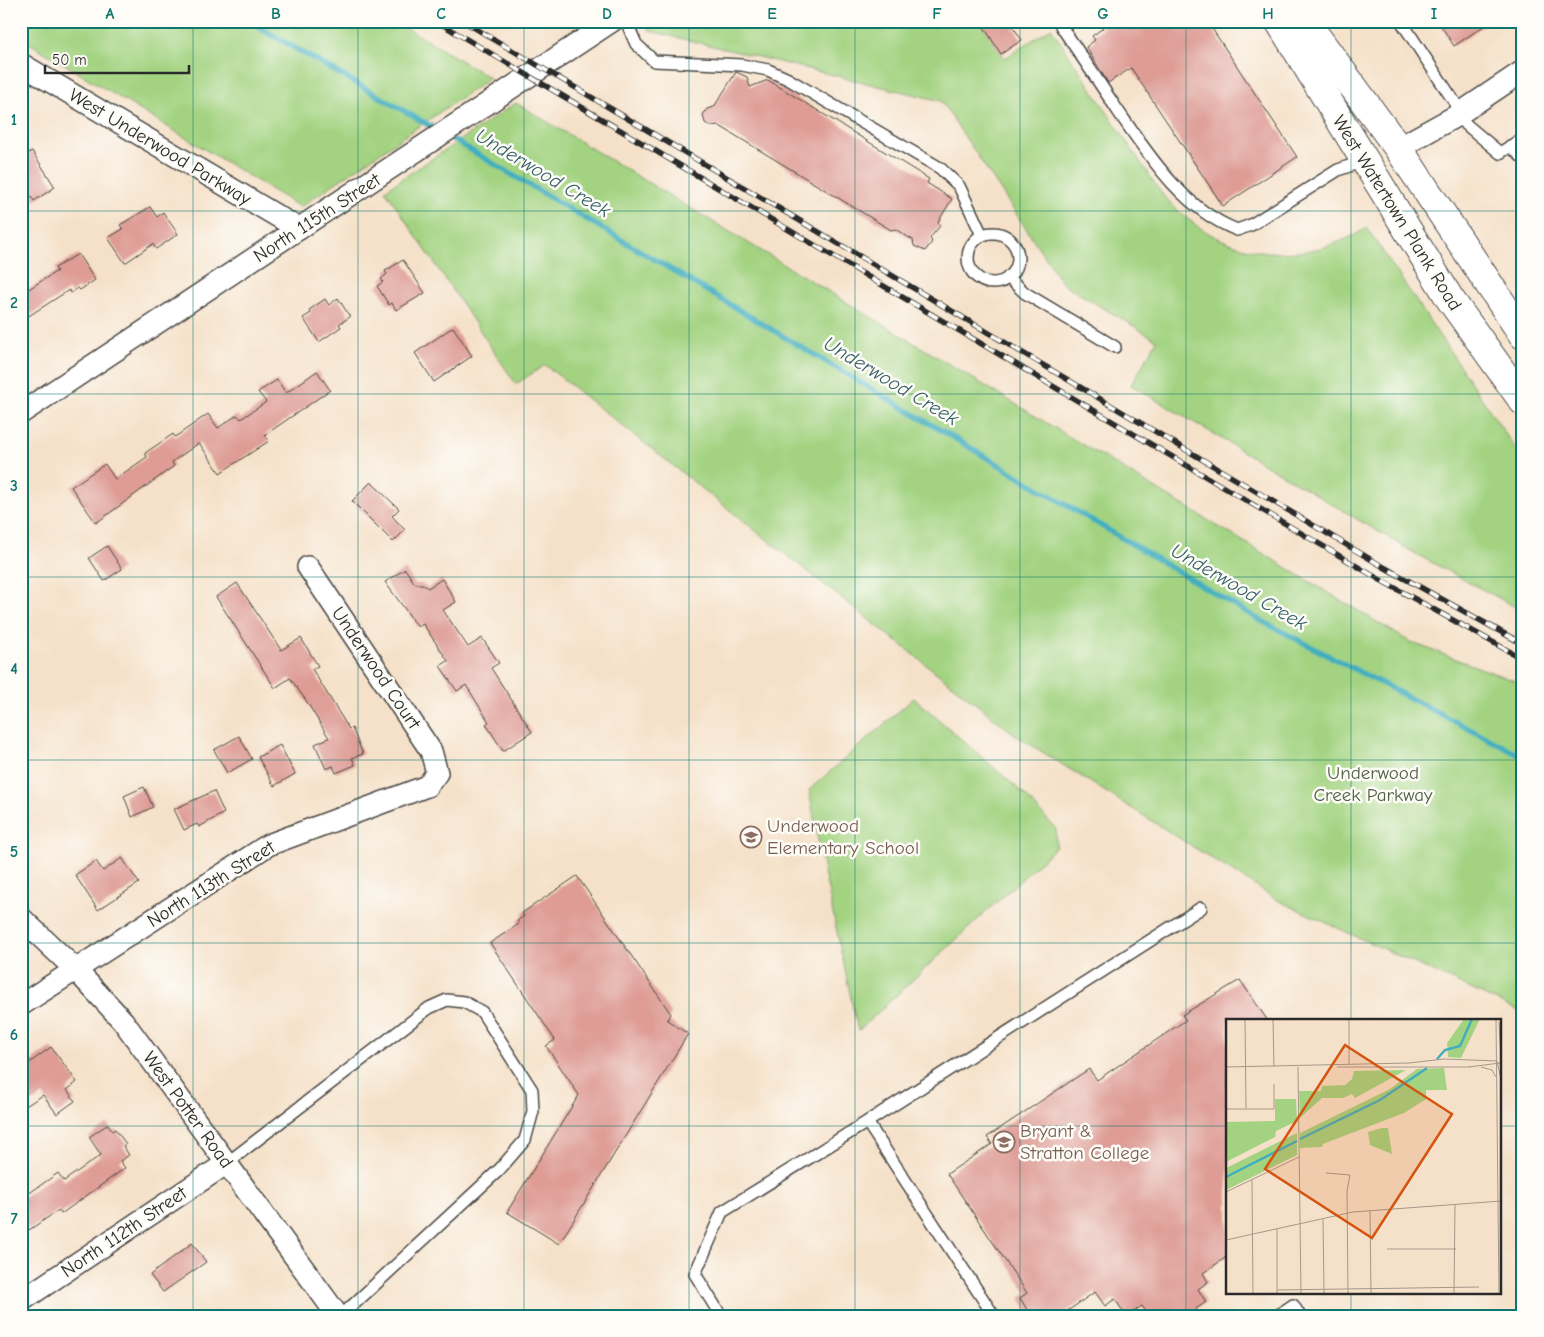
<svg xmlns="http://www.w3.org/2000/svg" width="1544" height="1337" viewBox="0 0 1544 1337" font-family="'Comic Neue',sans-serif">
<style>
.green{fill:#a3d381;stroke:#677f56}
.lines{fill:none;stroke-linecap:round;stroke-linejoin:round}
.stream{stroke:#41aebf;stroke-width:5.5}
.building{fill:#de9c95}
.lane-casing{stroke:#494643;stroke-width:14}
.street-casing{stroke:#494643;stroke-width:24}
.secondary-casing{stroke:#494643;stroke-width:30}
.lane{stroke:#fff;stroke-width:11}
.street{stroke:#fff;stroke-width:21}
.secondary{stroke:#fff;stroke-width:28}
.rail-casing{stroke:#2b2b2b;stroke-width:5.5}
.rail{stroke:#fdfcf7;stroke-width:4;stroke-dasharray:11;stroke-linecap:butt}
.grid{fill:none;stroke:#0f766e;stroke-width:1;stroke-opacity:0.55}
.labels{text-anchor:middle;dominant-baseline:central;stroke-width:5;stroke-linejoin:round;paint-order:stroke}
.street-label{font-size:19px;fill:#2b2b2b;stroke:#fdfcf7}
.park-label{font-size:19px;fill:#4f5d45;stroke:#fdfcf7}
.education-label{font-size:19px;fill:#785e54;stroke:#fdfcf7;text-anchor:start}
.water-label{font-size:20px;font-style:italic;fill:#345f66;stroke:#fdfcf7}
.inset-river{fill:none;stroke:#41aebf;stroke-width:2.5}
.inset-road{fill:none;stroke:#a4988a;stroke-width:1}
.view{fill:#d5540f;fill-opacity:0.15;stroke:#d5540f;stroke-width:2.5}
.inset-edge{fill:none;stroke:#2b2b2b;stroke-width:2.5}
.neatline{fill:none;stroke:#0f766e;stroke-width:2}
.grid-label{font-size:16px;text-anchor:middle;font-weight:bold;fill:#0f766e}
</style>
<rect width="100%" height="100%" fill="#fdfcf7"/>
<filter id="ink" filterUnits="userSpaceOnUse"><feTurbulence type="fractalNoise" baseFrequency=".02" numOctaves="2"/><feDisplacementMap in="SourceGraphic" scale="10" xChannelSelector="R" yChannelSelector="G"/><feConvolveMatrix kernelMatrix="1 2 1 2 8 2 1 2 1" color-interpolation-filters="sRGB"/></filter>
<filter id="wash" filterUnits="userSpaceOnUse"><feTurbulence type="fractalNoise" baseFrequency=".0096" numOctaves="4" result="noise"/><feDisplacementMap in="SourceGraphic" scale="20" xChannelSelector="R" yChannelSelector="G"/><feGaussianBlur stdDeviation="1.12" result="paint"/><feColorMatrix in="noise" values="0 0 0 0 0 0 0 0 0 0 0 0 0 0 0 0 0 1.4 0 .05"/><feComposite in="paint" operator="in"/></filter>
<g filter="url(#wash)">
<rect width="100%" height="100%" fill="#f5e1c9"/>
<path class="green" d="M21,21H395L490,78L300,207L21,38Z
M644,21H980L1005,58L1051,28L1159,190C1211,256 1295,272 1367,228L1523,460V611L1416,554L1131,385L1157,340L1063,284L941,101L650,31Z
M516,103L1410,642L1523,684V1013L1279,901L1017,736L545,365L516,384L385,190Z
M914,698L1024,794L1056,829V847L858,1031L822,862L809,790Z"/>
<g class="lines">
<path class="stream" d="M248,21L439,131
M447,136L1256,618L1523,757"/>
</g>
<g id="blocks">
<path class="building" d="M980,21H1009L1022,40L1001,54Z
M1098,21H1207L1297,157L1223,206L1131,68L1108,83L1086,47L1095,40L1092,36L1103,28Z
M1438,21H1491L1454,46Z
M736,72L747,77L750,87L768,80L929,179L927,183L952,199L938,222L940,226L930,238L932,242L925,251L914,246L913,240L895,229L891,230L718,125L712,126L705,123L703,115L707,109L714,107Z
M32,151L55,187L34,201L21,181V158Z
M150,207L157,217L163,212L178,234L156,249L153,244L125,263L108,238L123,229L120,225Z
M78,254L95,280L80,290L78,288L71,293L69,290L21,321V294L57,271L55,268Z
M403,260L425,293L396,310L392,303L389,305L377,286L383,282L381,279L387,274L385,271Z
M338,298L350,317L339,324L341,327L319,342L303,318L311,313L309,310L325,299L329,305Z
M453,327L472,356L434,382L415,353Z
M317,371L330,390L265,435L269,441L220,473L199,443L172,462L174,466L96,523L71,487L105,464L115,479L147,457L145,453L173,434L175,437L208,414L218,428L237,415L241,419L266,402L258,392L277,380L286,393Z
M371,482L399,509L392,516L405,530L393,542L352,501Z
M107,546L122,569L104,581L89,558Z
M405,569L415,584H422L428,588L442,579L456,602L443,610L468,647L482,638L499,663L491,668L532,732L503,751L486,724L489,722L466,685L457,691L440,666L448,661L423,624L418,627L385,582Z
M237,583L281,650L301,638L318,666L312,669L349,729L352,728L363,754L352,758L355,765L336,773L333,766L326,769L315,744L329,738L305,699L290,678L275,688L216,597Z
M239,736L252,759L227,773L214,750Z
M280,745L295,774L274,786L258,757Z
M144,787L153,807L132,817L124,796Z
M214,791L224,813L199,827L197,824L184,830L174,809Z
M122,858L139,883L98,910L75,875L96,861L103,871Z
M577,876L671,1014L667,1020L688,1034L559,1244L507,1212L579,1095L546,1046L555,1040L490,943L519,924L517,921L524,916L522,913Z
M1240,980L1268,1021H1228V1256L1203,1273L1208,1282L1198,1289L1206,1302L1196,1309L1201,1316H1149L1142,1306L1126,1316L1115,1299L1105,1306L1095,1292L1060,1316H1031L1020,1298L1027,1293L947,1174L992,1144L987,1137L1089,1069L1097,1080L1186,1020L1182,1015Z
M51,1047L77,1082L67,1090L75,1101L57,1114L43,1095L21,1109V1069Z
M108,1124L112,1131L115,1129L126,1144L123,1146L129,1155L120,1161L125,1168L61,1214L59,1210L29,1230L21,1219V1199L58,1173L64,1181L101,1155L89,1137Z
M192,1243L206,1262L163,1292L150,1275Z"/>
</g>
</g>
<g filter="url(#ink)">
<use href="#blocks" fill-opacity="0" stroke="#494643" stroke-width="1"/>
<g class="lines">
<g class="lane-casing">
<path id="lane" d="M626,21L636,44L654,61L742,65L768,70L788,79L940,168L959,186L982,235
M1068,21L1061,26C1080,54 1099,82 1118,111C1150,157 1183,209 1237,230L1251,225L1338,170L1363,161
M1401,21L1461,112
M1456,116L1500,153L1523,138
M1510,146L1523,158
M968 258a25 25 0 1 1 50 0a25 25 0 1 1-50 0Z
M1008,277L1025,293L1115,347
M867,1122L1201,908
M227,1163L429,1008L447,1000L464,1002L482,1012L532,1090L533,1111L525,1140L500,1169L341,1316
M721,1316L695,1274L722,1212L867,1122L994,1316
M1277,1316L1293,1305L1300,1316"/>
</g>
<g class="street-casing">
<path id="street" d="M21,64L299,229
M1398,148L1456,116L1523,71
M21,413L612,21
M21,918L75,969L123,1021L338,1316
M21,1005L268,845L427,786L437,773L431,751L308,567
M21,1301L227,1163"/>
</g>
<g class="secondary-casing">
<path id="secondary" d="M1279,21L1450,299L1523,401
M1305,21L1398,148L1523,335"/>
</g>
<use href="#lane" class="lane"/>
<use href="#street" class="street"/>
<use href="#secondary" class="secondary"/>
<g class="rail-casing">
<path id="rail" d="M436,21L1377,578L1523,659
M463,21L1382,566L1523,644"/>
</g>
<use href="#rail" class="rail"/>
</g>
</g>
<path class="grid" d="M193,21V1316M358,21V1316M524,21V1316M689,21V1316M855,21V1316M1020,21V1316M1186,21V1316M1351,21V1021M21,211H1523M21,394H1523M21,577H1523M21,760H1523M21,943H1523M21,1126H1228M1500,1126H1523M1351,1293V1316"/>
<defs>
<g id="school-ring" transform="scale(1.125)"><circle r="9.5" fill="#fdfcf7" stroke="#8d6e63" stroke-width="1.5"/><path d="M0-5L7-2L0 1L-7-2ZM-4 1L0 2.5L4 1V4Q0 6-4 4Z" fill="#8d6e63"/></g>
<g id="university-ring" transform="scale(1.125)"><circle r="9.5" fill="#fdfcf7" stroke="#8d6e63" stroke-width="1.5"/><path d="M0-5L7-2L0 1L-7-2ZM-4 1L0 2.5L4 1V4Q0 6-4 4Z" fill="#8d6e63"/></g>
</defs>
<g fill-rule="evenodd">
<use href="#school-ring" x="751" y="837"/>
<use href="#university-ring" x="1004" y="1142"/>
</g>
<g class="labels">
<g class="street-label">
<text transform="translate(160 147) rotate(31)">West Underwood Parkway</text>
<text transform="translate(1397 213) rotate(58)">West Watertown Plank Road</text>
<text transform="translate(317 218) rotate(-33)">North 115th Street</text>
<text transform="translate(376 668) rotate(56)">Underwood Court</text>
<text transform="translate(211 884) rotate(-32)">North 113th Street</text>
<text transform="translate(188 1110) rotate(54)">West Potter Road</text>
<text transform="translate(124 1232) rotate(-34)">North 112th Street</text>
</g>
<g class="park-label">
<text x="1373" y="773">Underwood<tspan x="1373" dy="22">Creek Parkway</tspan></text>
</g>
<g class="education-label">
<text x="767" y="826">Underwood<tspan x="767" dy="22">Elementary School</tspan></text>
<text x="1020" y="1131">Bryant &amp;<tspan x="1020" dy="22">Stratton College</tspan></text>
</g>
<g class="water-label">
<text transform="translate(543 173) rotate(31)">Underwood Creek</text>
<text transform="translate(891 381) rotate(31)">Underwood Creek</text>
<text transform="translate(1239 587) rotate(30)">Underwood Creek</text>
</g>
</g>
<g transform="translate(1226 1019)">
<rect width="275" height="275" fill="#f5e1c9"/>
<path d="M238,0H254L235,39L222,38L221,24ZM218,49L221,71H200V80L178,94L97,125L96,128L74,129V114L164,70L191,50ZM180,51L129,79L126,75L117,79H96L74,99L73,72H95L96,67L119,66L126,60L128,52ZM49,80H70L71,102L50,112L49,118L0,143V103L49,102ZM156,109H162L166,135L144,126L142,113ZM71,114V136L0,171V149Z" fill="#a3d381"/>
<path class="inset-river" d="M211,40L219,31L234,27L246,0M74,120L154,81L201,49M0,158L71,122"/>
<path class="inset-road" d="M19,0L20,89M47,0L48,48M123,0V45M270,0L273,275M273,3L275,40M271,42L275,60M0,48L183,44L218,40L271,42M72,48L75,275M111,48H244M243,48L274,44M255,48L266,51L270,58M0,90H48V65M100,154L124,156L121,172L122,275M26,161L27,275M0,173L73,138M144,192L145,275M97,200L98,275M51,210V275M0,221L127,193L275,182M161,230H230M51,271L253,268M228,275L229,186"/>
<path class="view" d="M119,26L226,95L146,219L39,150Z"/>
<rect width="275" height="275" class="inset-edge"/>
</g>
<rect width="1544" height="1337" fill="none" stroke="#fdfcf7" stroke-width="55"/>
<path d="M45 65v8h144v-8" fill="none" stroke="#2b2b2b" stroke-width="2.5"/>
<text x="52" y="65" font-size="15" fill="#2b2b2b" stroke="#fdfcf7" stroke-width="4" paint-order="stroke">50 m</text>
<rect x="28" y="28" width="1488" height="1282" class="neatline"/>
<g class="grid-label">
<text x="110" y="19">A</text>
<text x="276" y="19">B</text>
<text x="441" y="19">C</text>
<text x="607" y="19">D</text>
<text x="772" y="19">E</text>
<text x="937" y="19">F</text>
<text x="1103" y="19">G</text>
<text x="1268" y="19">H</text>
<text x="1434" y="19">I</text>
<text x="14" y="125">1</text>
<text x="14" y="308">2</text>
<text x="14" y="491">3</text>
<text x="14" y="674">4</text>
<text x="14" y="857">5</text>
<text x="14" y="1040">6</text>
<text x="14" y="1224">7</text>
</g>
</svg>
